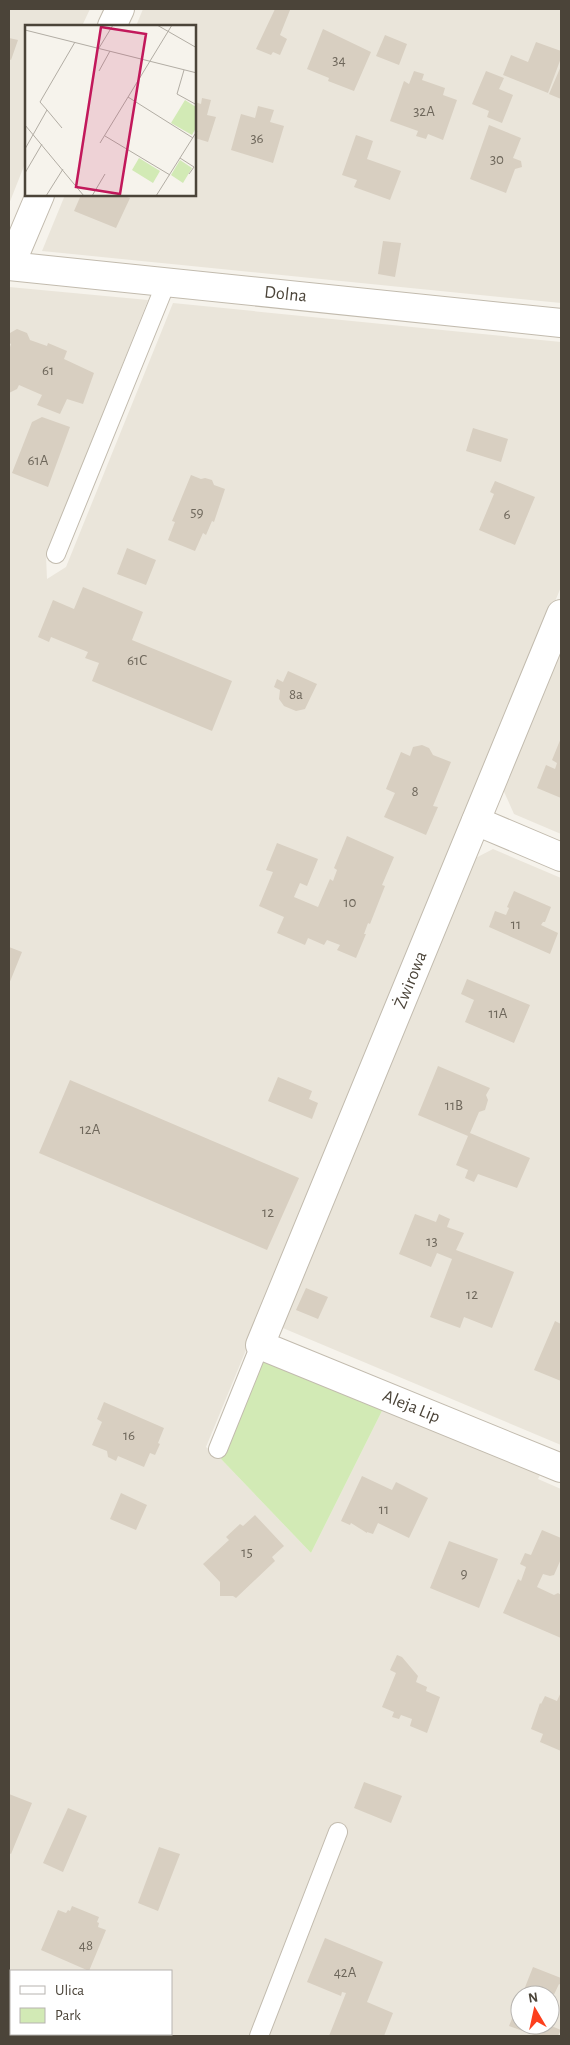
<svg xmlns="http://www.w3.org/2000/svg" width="570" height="2045" viewBox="0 0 570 2045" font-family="'Alegreya Sans',sans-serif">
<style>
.residential{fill:#eae5da;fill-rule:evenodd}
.green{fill:#d2eab5}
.building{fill:#d8cfc1}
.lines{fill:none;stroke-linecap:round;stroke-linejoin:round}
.service-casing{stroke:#c2bbae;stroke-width:20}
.minor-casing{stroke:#c2bbae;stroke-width:30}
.service{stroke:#fff;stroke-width:18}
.minor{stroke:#fff;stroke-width:28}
.labels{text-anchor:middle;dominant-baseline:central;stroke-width:5;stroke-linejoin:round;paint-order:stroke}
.number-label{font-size:15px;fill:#6e675b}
.street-label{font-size:18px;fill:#4b4439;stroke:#fff}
.inset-road{fill:none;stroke:#b2ada4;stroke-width:1}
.view{fill:#c2185b;fill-opacity:0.15;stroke:#c2185b;stroke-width:2.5}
.inset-edge{fill:none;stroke:#4b4439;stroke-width:2.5}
</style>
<rect width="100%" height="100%" fill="#f6f3ec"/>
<path class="residential" d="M9,9H90L82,26H26V161L9,204Z
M143,9H561V303L42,251L65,195H195V26H136Z
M9,287L148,300L46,556L47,579L66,567L173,303L561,342V587L206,1447L221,1459L311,1553L383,1409L541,1473L538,1479L561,1489V2036H31L29,2034H171V1971H11V2018L9,2015ZM520,1995H550V2025H520Z
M561,637V834L514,814L501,785Z
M493,849L561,878V1445L278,1326L466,863Z"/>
<path class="green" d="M263,1360L383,1409L311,1553L221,1459Z"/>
<path class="building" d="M275,9L290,10L280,35L287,39L280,55L273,52L271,55L256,49Z
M323,29L371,52L354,91L328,81L329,78L307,69Z
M385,35L407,44L399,65L376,56Z
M9,38L18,40L11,60L9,59Z
M536,42L561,51V58L548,93L503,75L511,55L528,62Z
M561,66V99L549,94Z
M414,71L424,74L422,80L445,88L443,95L457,100L443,140L428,134L426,139L416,136L418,131L390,121L404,81L409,84Z
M486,71L504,78L499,89L513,95L502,123L487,117L489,111L472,104Z
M202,98L211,100L207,115L216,117L208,142L195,138V102L201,104Z
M258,106L274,110L270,122L284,126L273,163L231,150L241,114L255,118Z
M489,125L521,138L513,158L521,161L522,167L515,169L506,193L470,179Z
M356,135L373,141L367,159L401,171L390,200L354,187L357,180L342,175Z
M81,195H128L127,197L130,198L116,228L74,211Z
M383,241L401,243L395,277L378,274Z
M17,329L27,333L30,340L47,346L48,343L67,351L64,359L94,373L83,404L67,399L60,414L37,405L42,395L19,385L17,389L9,393V350L11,344L9,343V336L10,333Z
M42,417L70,427L48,487L12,473L32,422Z
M473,428L508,439L501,462L466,451Z
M191,475L201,479L205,478L212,480L214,485L225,489L214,522L212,521L206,535L203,533L195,551L168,540L175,522L172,521Z
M495,481L535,497L515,545L479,530L494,494L490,492Z
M127,548L156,560L146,585L117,574Z
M83,587L143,612L132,640L232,681L212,731L92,681L99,663L85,658L88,652L51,637L49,642L38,637L53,600L74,609Z
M288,671L317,684L305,709L296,711L284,706L279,699L280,690L274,687L277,679L283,682Z
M561,738V798L537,788L546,765L555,769L557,763L552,760Z
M422,745L429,748L433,755L451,762L433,806L438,807L426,835L384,817L395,793L386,789L401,752L410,756L413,747Z
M347,836L394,857L382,885L385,886L370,924L368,923L364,934H366L356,958L337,950L340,945L327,940L324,945L308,938L305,945L277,933L284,917L259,906L273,872L266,870L277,843L318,859L307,886L300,883L294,897L318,907L330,879L333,881L337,870L334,868Z
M514,891L551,907L545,922H543L541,925L558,933L550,954L489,927L495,911L506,915L509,908L507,907Z
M9,947L22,952L9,984Z
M467,979L530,1005L514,1043L465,1022L474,1000L461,994Z
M438,1066L490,1088L486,1095L488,1100L485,1110L479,1112L470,1133L530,1158L517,1188L478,1174L474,1182L465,1178L468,1170L456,1165L468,1136L418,1115Z
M278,1077L312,1091L309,1099L318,1103L312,1119L268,1101Z
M70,1080L299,1178L267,1250L39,1153Z
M415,1214L436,1222L439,1214L450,1219L447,1227L464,1233L456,1250L514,1272L492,1328L464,1317L460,1328L430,1317L452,1259L437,1253L431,1267L399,1254Z
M306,1288L328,1297L318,1319L296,1310Z
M555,1321L561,1324V1381L534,1370Z
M104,1402L164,1428L158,1443L160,1444L155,1455L150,1453L144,1467L118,1456L116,1461L108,1457L107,1451L92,1445L102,1422L97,1419Z
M362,1476L392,1490L396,1482L428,1498L409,1538L378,1523L373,1534L367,1532V1533L351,1523L350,1525L341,1521Z
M121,1493L147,1505L136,1530L110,1519Z
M255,1515L284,1546L272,1557L275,1561L236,1598L233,1596H220V1582L203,1564L229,1540L226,1537L240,1524L243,1526Z
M542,1530L561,1538V1559L554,1575L550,1576L543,1574L537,1587L554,1595L558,1593L561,1595V1638L503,1613L518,1579L521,1581L526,1567L520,1564L525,1553L531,1555Z
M449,1541L498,1559L479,1608L430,1588Z
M397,1655L402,1657L418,1676L416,1682L427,1687L426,1691L440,1697L427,1733L410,1726L412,1719L401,1715L399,1719L392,1717L394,1712L382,1707L396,1673L390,1670Z
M561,1692V1751L540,1742L543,1734L531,1729L540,1703L541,1704L545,1696L557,1701Z
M364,1782L402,1796L391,1823L354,1808Z
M9,1794L32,1803L11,1854L9,1853Z
M68,1808L87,1816L63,1872L43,1863Z
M159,1847L180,1854L158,1911L138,1903Z
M72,1906L99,1917L97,1922L99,1923L98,1927L106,1930L89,1971L41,1950L58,1910L66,1913L68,1910L70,1911Z
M325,1938L383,1962L367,2002L393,2013L384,2036H329L346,1993L342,1992L341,1996L307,1982Z
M533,1967L561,1978V1985L559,1984L550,2003V1995H522Z
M520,1999V2025H549L561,2030L558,2036H537L509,2026Z
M109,2034H134L133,2036H108Z"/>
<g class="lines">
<g class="service-casing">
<path id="service" d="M56,554L166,283
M218,1449L260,1345
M259,2036L338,1832"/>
</g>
<g class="minor-casing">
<g id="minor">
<path d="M112,26L120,9"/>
<path id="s1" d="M9,266L561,323"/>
<path d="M10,266L40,195"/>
<path id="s2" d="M561,614L260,1345L561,1468"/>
<path d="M476,821L561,857"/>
</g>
</g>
<use href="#service" class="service"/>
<use href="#minor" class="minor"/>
</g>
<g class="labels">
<g class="number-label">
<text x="339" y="60">34</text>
<text x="424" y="111">32A</text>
<text x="257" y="138">36</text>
<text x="497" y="159">30</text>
<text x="48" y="370">61</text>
<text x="38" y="460">61A</text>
<text x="197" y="512">59</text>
<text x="507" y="514">6</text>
<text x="137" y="660">61C</text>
<text x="296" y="694">8a</text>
<text x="415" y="791">8</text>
<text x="350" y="902">10</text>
<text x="516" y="924">11</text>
<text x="498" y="1013">11A</text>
<text x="454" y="1105">11B</text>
<text x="90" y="1129">12A</text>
<text x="268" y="1212">12</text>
<text x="432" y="1241">13</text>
<text x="472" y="1294">12</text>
<text x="129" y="1435">16</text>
<text x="384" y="1509">11</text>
<text x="247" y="1552">15</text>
<text x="464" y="1573">9</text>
<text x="86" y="1945">48</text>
<text x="345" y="1972">42A</text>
</g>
<g class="street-label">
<text stroke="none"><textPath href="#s1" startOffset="278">Dolna</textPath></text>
<text transform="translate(411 980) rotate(-68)">Żwirowa</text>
<text stroke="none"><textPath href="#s2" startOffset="954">Aleja Lip</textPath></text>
</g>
</g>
<g transform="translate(25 25)">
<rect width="171" height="171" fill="#f6f3ec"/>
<path d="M160,75L171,82V103L167,110L146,98ZM114,133L135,146L128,158L107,145ZM155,135L167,143L158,158L146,150Z" fill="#d2eab5"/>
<path class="inset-road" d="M132,0L172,23M0,5L172,48M74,23L88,0M159,45L152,69L172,80M74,46L85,26M103,72L168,113M22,85L37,103M0,100L59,171M80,111L145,150M75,118L147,0M0,124L22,85L15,77L50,17M155,133L169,142L164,149M0,148L17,119M21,171L38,144M67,171L80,149M131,171L172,106"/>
<path class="view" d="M76,2L121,9L95,169L51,162Z"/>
<rect width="171" height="171" class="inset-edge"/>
</g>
<rect width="570" height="2045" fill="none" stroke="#4b4439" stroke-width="20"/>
<rect x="10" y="1970" width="162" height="65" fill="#ffffff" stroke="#b7b4b0"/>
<rect x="20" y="1986" width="25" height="8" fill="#ffffff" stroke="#b7b4b0"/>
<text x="55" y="1995" font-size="15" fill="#4b4439">Ulica</text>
<rect x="20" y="2008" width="25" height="15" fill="#d2eab5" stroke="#b7b4b0"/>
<text x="55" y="2020" font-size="15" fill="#4b4439">Park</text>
<g transform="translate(535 2010) rotate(351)"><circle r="24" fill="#ffffff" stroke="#b7b4b0"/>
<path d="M0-4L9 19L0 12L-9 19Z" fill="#fc3f1d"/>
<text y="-8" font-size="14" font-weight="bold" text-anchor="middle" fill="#4b4439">N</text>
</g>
</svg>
